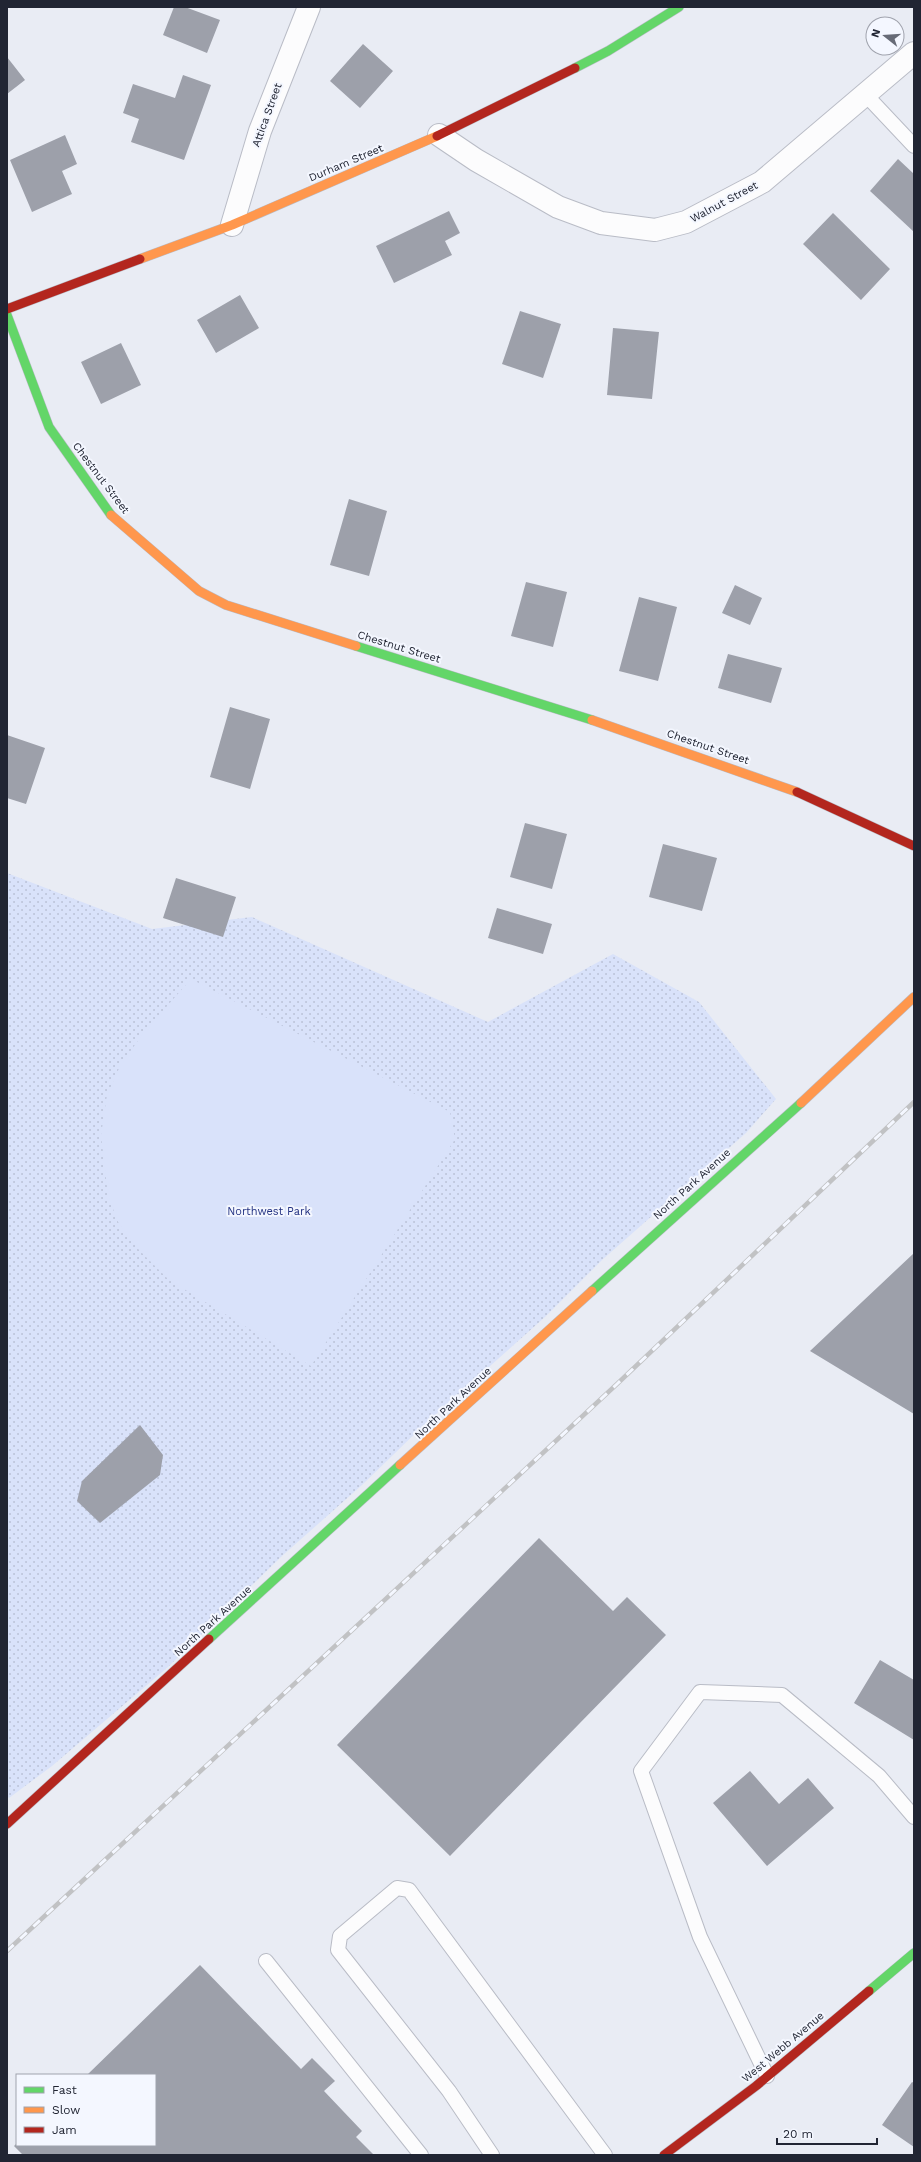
<svg xmlns="http://www.w3.org/2000/svg" width="921" height="2162" viewBox="0 0 921 2162" font-family="'Work Sans',sans-serif">
<style>
.park{fill:url(#park-dots)}
.pitch{fill:#d9e2fa}
.building{fill:#9da0aa}
.lines{fill:none;stroke-linecap:round;stroke-linejoin:round}
.lane-casing{stroke:#b9bcc6;stroke-width:16}
.street-casing{stroke:#b9bcc6;stroke-width:24}
.fast-casing{stroke:#b9bcc6;stroke-width:10}
.slow-casing{stroke:#b9bcc6;stroke-width:10}
.jam-casing{stroke:#b9bcc6;stroke-width:10}
.lane{stroke:#fcfcfd;stroke-width:14}
.street{stroke:#fcfcfd;stroke-width:22}
.fast{stroke:#63d668;stroke-width:9}
.slow{stroke:#ff974d;stroke-width:9}
.jam{stroke:#b3261e;stroke-width:9}
.rail-casing{stroke:#c1c2c4;stroke-width:4.5}
.rail{stroke:#f4f7ff;stroke-width:3;stroke-dasharray:9;stroke-linecap:butt}
.labels{text-anchor:middle;dominant-baseline:central;stroke-width:4;stroke-linejoin:round;paint-order:stroke}
.street-label{font-size:11px;fill:#212533;stroke:#f4f7ff}
.park-label{font-size:11px;fill:#233282;stroke:#f4f7ff}
</style>
<defs>
<pattern id="park-dots" width="8" height="8" patternUnits="userSpaceOnUse"><rect width="8" height="8" fill="#d9e2fa"/><path d="M2 2h.1M6 6h.1" fill="none" stroke="#bac2d7" stroke-width="1.8" stroke-linecap="round"/></pattern>
</defs>
<rect width="100%" height="100%" fill="#e9ecf4"/>
<path class="park" d="M7,873L152,929L252,917L488,1022L613,954L699,1002L776,1099L746,1133L602,1260L545,1317L426,1423L362,1485L282,1556L168,1667L52,1766L9,1798L7,1796Z"/>
<path class="pitch" d="M191,979L450,1112L455,1139L311,1366L169,1280L139,1250L119,1224L108,1196L101,1135L107,1095L121,1064L145,1031Z"/>
<path class="building" d="M174,7H185L220,20L207,53L163,35Z
M363,44L393,71L360,108L330,81Z
M7,57L25,80L7,94Z
M183,75L211,85L184,160L131,142L139,119L123,113L133,84L175,98Z
M65,135L77,164L62,171L72,194L32,212L10,160Z
M898,159L914,174V232L870,191Z
M449,211L460,233L445,241L452,255L394,283L376,246Z
M833,213L890,269L861,300L803,244Z
M240,295L259,328L216,353L197,320Z
M520,311L561,324L543,378L502,364Z
M613,328L659,332L652,399L607,395Z
M121,343L141,385L101,404L81,362Z
M349,499L387,511L369,576L330,565Z
M526,582L567,592L553,647L511,636Z
M735,585L762,598L750,625L722,613Z
M639,597L677,607L658,681L619,671Z
M728,654L782,668L771,703L718,688Z
M230,707L270,719L250,789L210,777Z
M7,735L45,748L26,804L7,798Z
M525,823L567,834L552,889L510,877Z
M663,844L717,858L702,911L649,897Z
M176,878L236,897L223,937L163,918Z
M497,908L552,924L543,954L488,938Z
M914,1253V1414L810,1351Z
M140,1425L163,1455L160,1475L100,1523L77,1501L82,1481Z
M539,1538L613,1611L627,1597L666,1635L450,1856L337,1745Z
M880,1660L914,1680V1740L854,1703Z
M750,1771L779,1804L808,1778L834,1808L767,1866L713,1803Z
M200,1965L301,2069L312,2058L335,2081L324,2091L362,2131L356,2137L374,2155H23L14,2146L17,2143V2145H155V2075H87Z
M912,2082L914,2083V2147L882,2125Z"/>
<g class="lines">
<g class="lane-casing">
<path id="lane" d="M865,94L914,146
M266,1961L421,2155
M767,2076L700,1937L641,1771L700,1692L782,1695L879,1776L914,1817
M492,2155L449,2091L338,1950L340,1936L397,1888L409,1890L605,2155"/>
</g>
<g class="street-casing">
<path id="street" d="M439,135L476,160L558,207L601,223L655,230L686,222L762,182L914,53
M232,225L260,131L309,7"/>
</g>
<g class="fast-casing">
<path id="fast" d="M575,68L608,51L679,7
M7,315L49,427L111,515
M356,646L592,720
M592,1291L801,1103
M209,1639L400,1465
M869,1991L914,1953"/>
</g>
<g class="slow-casing">
<path id="slow" d="M140,259L232,225L437,136
M111,515L199,591L226,605L356,646
M592,720L797,792
M801,1103L914,997
M400,1465L592,1291"/>
</g>
<g class="jam-casing">
<path id="jam" d="M437,136L575,68
M7,309L140,259
M797,792L914,846
M7,1824L209,1639
M664,2155L756,2086L869,1991"/>
</g>
<use href="#lane" class="lane"/>
<use href="#street" class="street"/>
<use href="#fast" class="fast"/>
<use href="#slow" class="slow"/>
<use href="#jam" class="jam"/>
<g class="rail-casing">
<path id="rail" d="M7,1951L617,1384L914,1102"/>
</g>
<use href="#rail" class="rail"/>
</g>
<g class="labels">
<g class="street-label">
<text transform="translate(267 115) rotate(-70)">Attica Street</text>
<text transform="translate(346 163) rotate(-23)">Durham Street</text>
<text transform="translate(724 202) rotate(-28)">Walnut Street</text>
<text transform="translate(101 478) rotate(53)">Chestnut Street</text>
<text transform="translate(399 647) rotate(17)">Chestnut Street</text>
<text transform="translate(708 747) rotate(19)">Chestnut Street</text>
<text transform="translate(692 1184) rotate(-42)">North Park Avenue</text>
<text transform="translate(453 1403) rotate(-43)">North Park Avenue</text>
<text transform="translate(213 1621) rotate(-42)">North Park Avenue</text>
<text transform="translate(783 2047) rotate(-40)">West Webb Avenue</text>
</g>
<g class="park-label">
<text x="269" y="1211">Northwest Park</text>
</g>
</g>
<rect width="921" height="2162" fill="none" stroke="#212533" stroke-width="16"/>
<rect x="16" y="2074" width="140" height="72" fill="#f4f7ff" stroke="#a0a3ad"/>
<rect x="24" y="2087" width="20" height="6" fill="#63d668" stroke="#a0a3ad"/>
<text x="52" y="2094" font-size="12" fill="#212533">Fast</text>
<rect x="24" y="2107" width="20" height="6" fill="#ff974d" stroke="#a0a3ad"/>
<text x="52" y="2114" font-size="12" fill="#212533">Slow</text>
<rect x="24" y="2127" width="20" height="6" fill="#b3261e" stroke="#a0a3ad"/>
<text x="52" y="2134" font-size="12" fill="#212533">Jam</text>
<g transform="translate(885 36) rotate(287)"><circle r="19" fill="#f4f7ff" stroke="#a0a3ad"/>
<path d="M0-3L7 15L0 10L-7 15Z" fill="#676b77"/>
<text y="-6" font-size="11" font-weight="bold" text-anchor="middle" fill="#212533">N</text>
</g>
<path d="M777 2138v6h100v-6" fill="none" stroke="#212533" stroke-width="2"/>
<text x="783" y="2138" font-size="12" fill="#212533" stroke="#f4f7ff" stroke-width="3" paint-order="stroke">20 m</text>
</svg>
